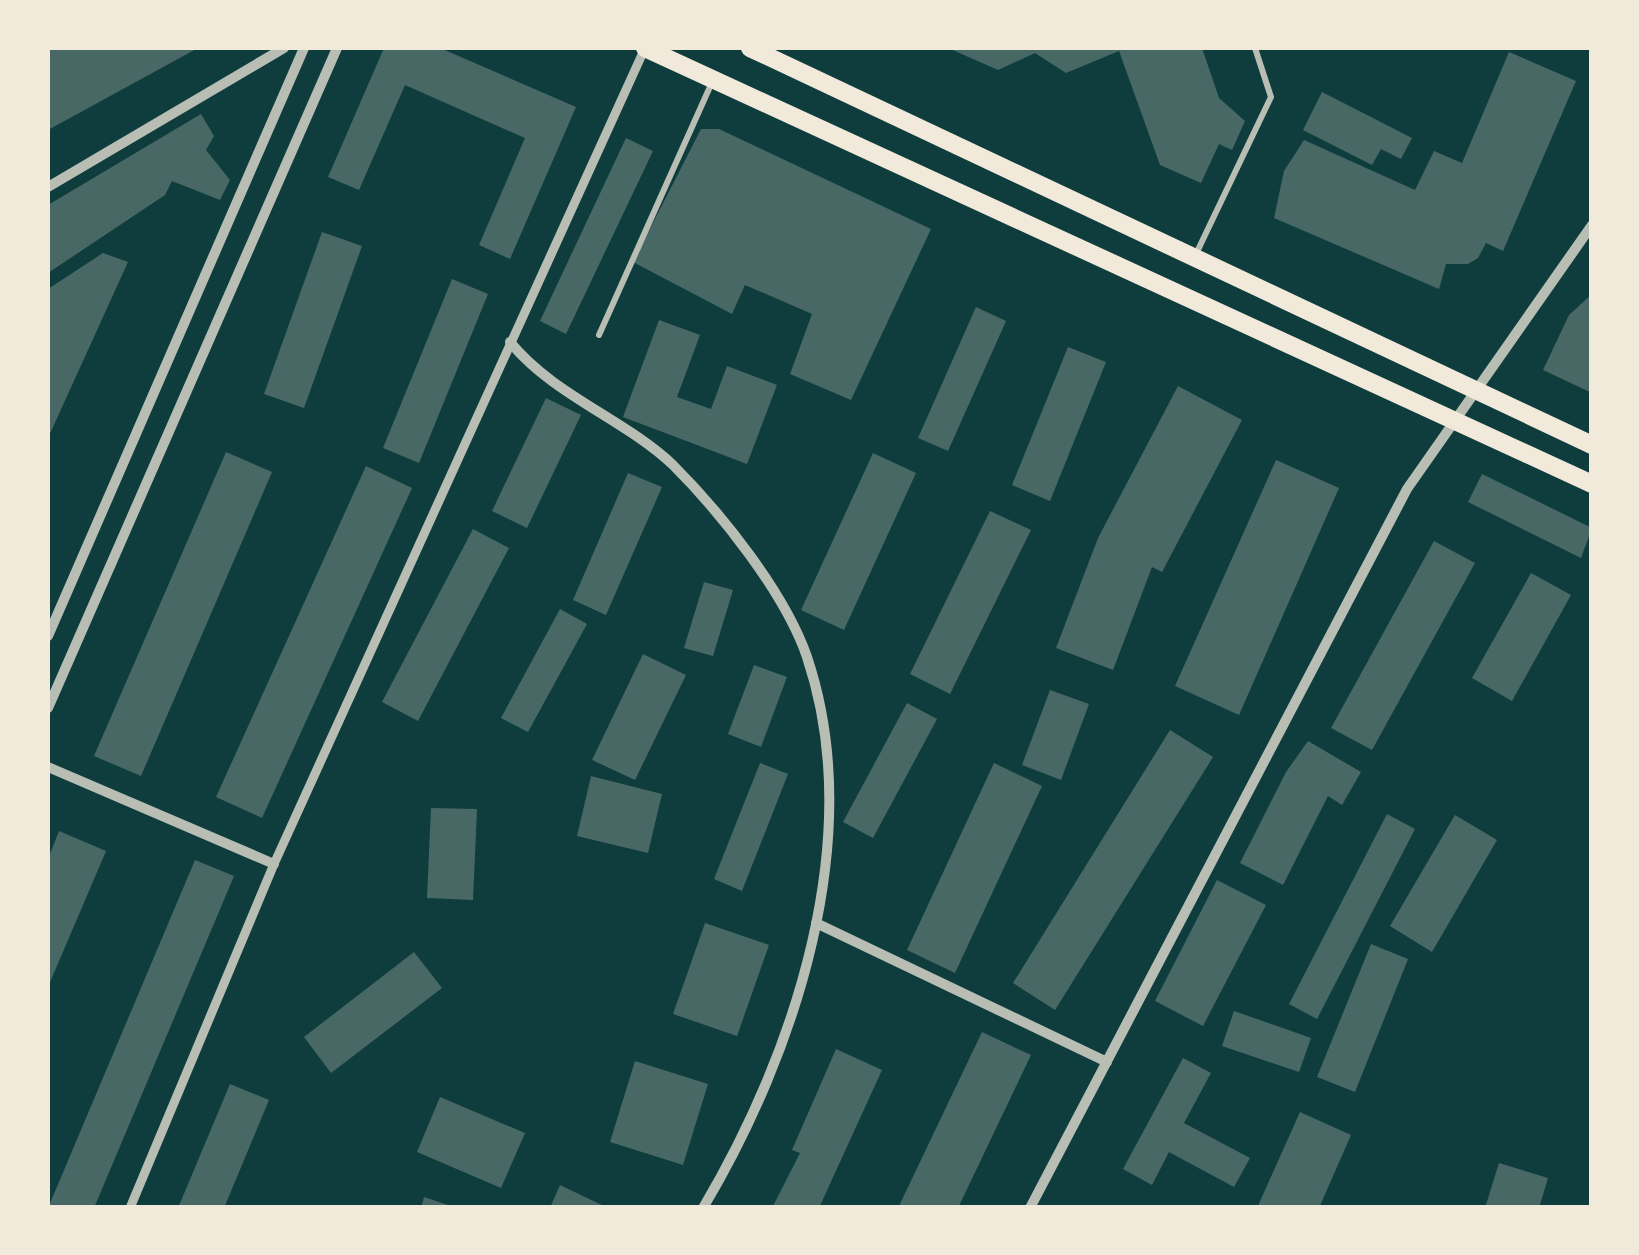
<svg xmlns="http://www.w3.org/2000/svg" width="1639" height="1255" viewBox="0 0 1639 1255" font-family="'PT Sans',sans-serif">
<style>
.building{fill:#486865}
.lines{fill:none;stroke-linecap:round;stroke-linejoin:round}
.service{stroke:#b8beb3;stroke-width:6}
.pedestrian{stroke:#b8beb3;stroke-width:9}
.minor{stroke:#b8beb3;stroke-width:10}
.secondary{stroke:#f1e9da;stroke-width:18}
</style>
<rect width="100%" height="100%" fill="#0f3d3e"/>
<path class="building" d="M48,48H198L48,130Z
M384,48H440L576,107L510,259L479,245L525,138L405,85L359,190L328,177Z
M948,48H1202L1219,98L1245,121L1232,150L1219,144L1201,183L1160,165L1119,51L1066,73L1035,53L998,70Z
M1509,52L1576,81L1503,251L1486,243L1478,258L1468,264H1446L1439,289L1274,218L1284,171L1304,140L1415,190L1434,151L1462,163Z
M1322,92L1412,138L1401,159L1381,149L1372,165L1303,130Z
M201,114L214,136L206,150L230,180L220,200L172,181L165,195L48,273V205Z
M701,129H719L931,229L851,400L790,374L812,314L745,285L732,314L633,262Z
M626,138L653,151L566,334L540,321Z
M322,232L362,246L304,408L264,394Z
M103,253L128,262L48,438V289Z
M452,279L488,294L419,463L383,448Z
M1592,294V393L1543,370L1569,315Z
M976,307L1006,321L948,451L918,438Z
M659,320L700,335L677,397L711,409L727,366L777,385L747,464L623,417Z
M1068,347L1106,362L1050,501L1012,485Z
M1178,386L1242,420L1162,572L1152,567L1113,670L1056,648L1098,538Z
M546,398L581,415L527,528L492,511Z
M226,452L272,472L141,776L94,756Z
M873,453L916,473L844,630L801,610Z
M1276,460L1339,488L1239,715L1175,686Z
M366,466L412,488L262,818L216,797Z
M628,473L662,487L606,615L573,600Z
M1482,474L1592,528L1581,558L1468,502Z
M990,511L1031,530L950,694L910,674Z
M473,529L509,548L418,721L382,702Z
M1434,541L1475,563L1372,750L1331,728Z
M1531,573L1571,595L1512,701L1472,678Z
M704,582L733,590L713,656L684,648Z
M560,609L587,624L528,732L501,718Z
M643,654L686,675L635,780L592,760Z
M754,665L787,677L761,747L728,734Z
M1050,690L1089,704L1061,780L1022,765Z
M907,703L937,719L873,838L843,822Z
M1170,730L1213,757L1055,1010L1013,983Z
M1308,741L1361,772L1342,805L1328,796L1283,885L1240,863L1286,772Z
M760,763L788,774L742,891L714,879Z
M994,763L1042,786L955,973L907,950Z
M591,776L662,794L648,853L577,836Z
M431,808L477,809L473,900L427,898Z
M1387,814L1415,829L1317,1019L1289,1004Z
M1455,815L1497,840L1432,952L1390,926Z
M59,831L106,851L48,987V859Z
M195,860L234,876L94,1208H48Z
M1217,880L1266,905L1203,1026L1155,1001Z
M705,923L769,945L737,1036L673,1014Z
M1371,944L1408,959L1355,1092L1317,1077Z
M414,952L442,988L331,1073L304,1037Z
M1234,1011L1311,1038L1299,1072L1222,1046Z
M982,1032L1031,1055L958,1208H898Z
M836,1049L882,1070L819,1208H772L800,1153L792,1150Z
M1183,1058L1211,1073L1184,1123L1250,1158L1234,1187L1169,1152L1152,1185L1123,1169Z
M635,1061L708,1084L683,1165L610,1142Z
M230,1084L269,1100L224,1208H178Z
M440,1097L525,1133L501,1188L417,1152Z
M1300,1112L1351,1135L1319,1208H1257Z
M1499,1163L1548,1178L1539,1208H1485Z
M560,1185L608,1208H550Z
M424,1197L454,1207L453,1208H421Z"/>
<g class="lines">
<path class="service" d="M1196,254L1271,97L1255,48
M599,335L713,80"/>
<path class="pedestrian" d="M130,1208L274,864L645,48"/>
<path class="minor" d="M48,187L284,48
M510,342C553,395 626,420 673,465C721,513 785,593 807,657C867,836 796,1052 703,1208
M48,636L304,48
M48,708L337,48
M48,767L274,864
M816,923L1107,1062
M1030,1208L1407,489L1592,225"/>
<path class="secondary" d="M645,48L1592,484
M750,48L1592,445"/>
</g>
<rect width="1639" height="1255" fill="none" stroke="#f1e9da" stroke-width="100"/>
</svg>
